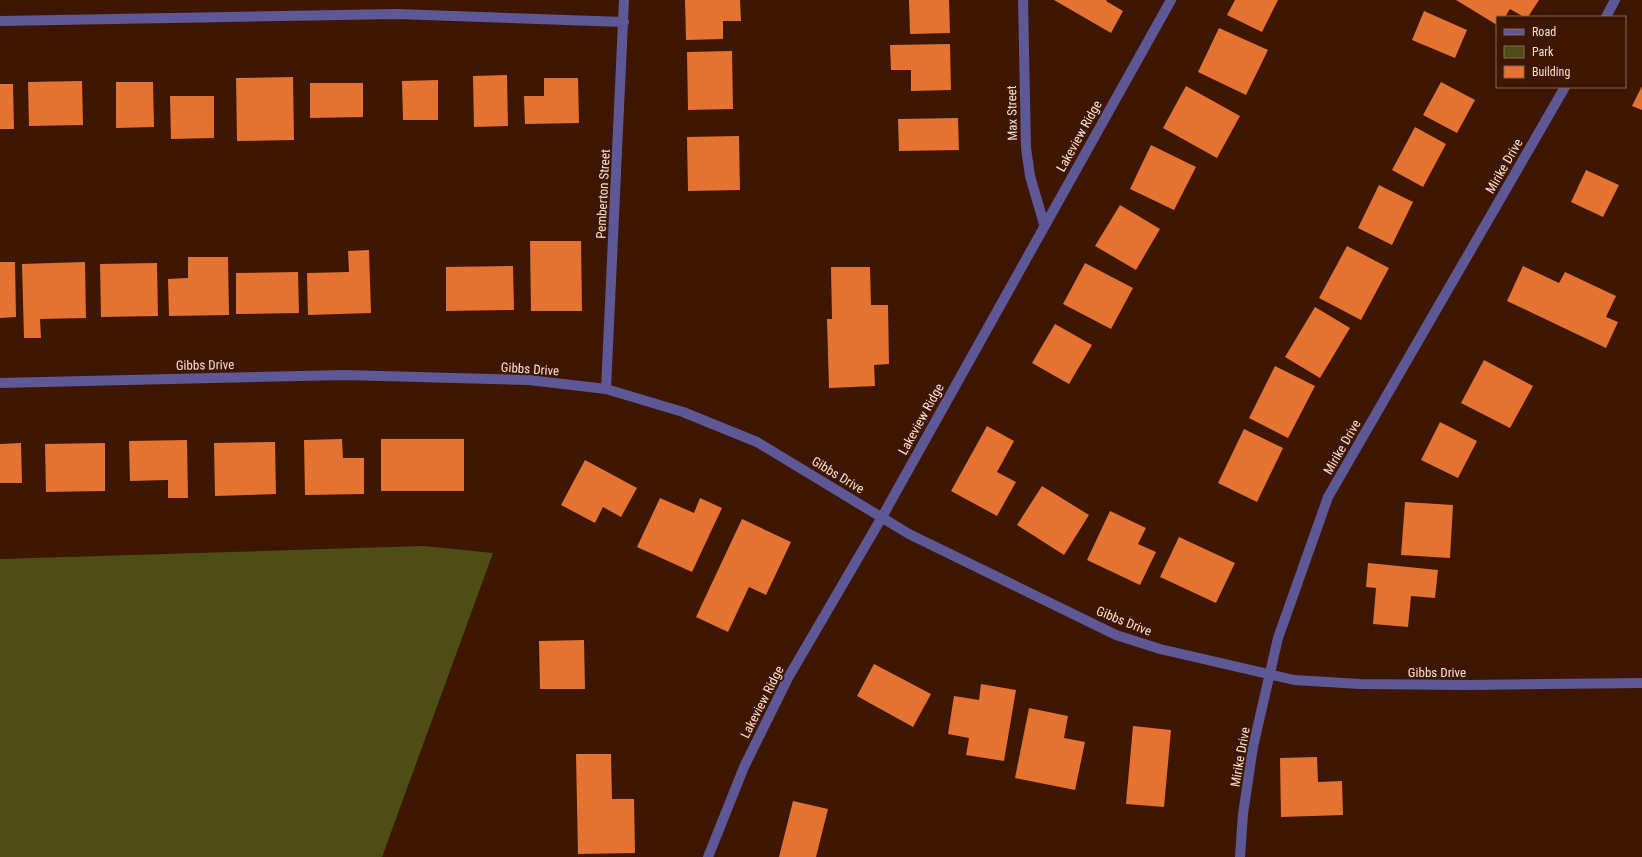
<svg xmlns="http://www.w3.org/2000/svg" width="1642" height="857" viewBox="0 0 1642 857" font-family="'Roboto Condensed',sans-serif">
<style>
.green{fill:#4e4d15}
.building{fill:#e47332}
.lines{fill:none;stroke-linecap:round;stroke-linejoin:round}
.minor{stroke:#5f5897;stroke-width:10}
.tertiary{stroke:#5f5897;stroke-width:10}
.labels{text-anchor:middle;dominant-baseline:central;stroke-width:4;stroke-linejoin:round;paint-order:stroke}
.street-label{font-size:13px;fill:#fbe0d3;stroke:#3e1702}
</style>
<rect width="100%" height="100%" fill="#3e1702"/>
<path class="green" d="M423,546L493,553L382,857H0V559Z"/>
<path class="building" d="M685,0H740L741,21H723V39L686,40Z
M909,0H949L950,33L910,34Z
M1054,0H1107L1106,1L1123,11L1111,33Z
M1235,0H1278L1262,32L1227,15Z
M1456,0H1539L1528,17H1524L1510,9L1505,17H1497V25Z
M1424,11L1467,30L1455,58L1412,40Z
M1219,28L1268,50L1246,95L1198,72Z
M950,44L951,90L911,91V70H891L890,45Z
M732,51L733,109L688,110L687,52Z
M507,75L508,126L474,127L473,76Z
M293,77L294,140L237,141L236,78Z
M544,78H578L579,123L525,124L524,96H544Z
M438,80V120H403L402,81Z
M82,81L83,125L29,126L28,82Z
M116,82H153L154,127L116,128Z
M1441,82L1475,100L1457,133L1423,115Z
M310,83H363V117L310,118Z
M0,84H13L14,129H0Z
M1186,86L1240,116L1217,158L1163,128Z
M1642,86V110L1632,106Z
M170,96H214V138L171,139Z
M958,118L959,150L899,151L898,119Z
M1415,127L1446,144L1423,187L1392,170Z
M739,136L740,190L688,191L687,137Z
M1151,145L1196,167L1174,210L1130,189Z
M1586,170L1619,185L1603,217L1571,202Z
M1379,185L1413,202L1392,245L1358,228Z
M1120,205L1160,229L1136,270L1095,246Z
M530,241H581L582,311H531Z
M1347,246L1389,268L1361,320L1319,298Z
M369,250L371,313L308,315L307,273L349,272L348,251Z
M188,257H228L229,315L169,316L168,279L188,278Z
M0,262H15L16,317L0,318Z
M85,262L86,318L40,319L41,338H24L22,264Z
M157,263L158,316L101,317L100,264Z
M1085,263L1133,288L1111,329L1063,304Z
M513,266L514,310L446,311V267Z
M1523,266L1559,283L1565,272L1616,296L1606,317L1618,322L1606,348L1507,301Z
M831,267H870L871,305H888L889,364L874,365L875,386L829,388L827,319H832Z
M298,272L299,313L236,314V273Z
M1315,307L1350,328L1320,378L1285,357Z
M1055,324L1092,345L1069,384L1032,363Z
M1484,360L1533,386L1510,428L1461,403Z
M1275,366L1315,386L1288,438L1249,418Z
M1440,422L1477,441L1458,478L1421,460Z
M987,426L1014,441L997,472L1016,482L997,516L951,491Z
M1244,429L1283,448L1257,502L1218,483Z
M342,439L343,458H364V494L305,495L304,440Z
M381,439H464V491H381Z
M187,440L188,498H168V480L130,481L129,441Z
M275,442L276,494L215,496L214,443Z
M21,443L22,483H0V444Z
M105,443V491L46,492L45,444Z
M585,460L637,488L621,517L603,507L595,523L561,505Z
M1042,486L1089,515L1064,555L1017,525Z
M660,498L694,513L700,498L722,508L692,572L637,547Z
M1405,502L1453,505L1450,558L1401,555Z
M1110,511L1146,528L1138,544L1156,552L1140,585L1087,560Z
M742,519L791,542L766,595L749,587L728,632L696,617Z
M1179,537L1235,563L1216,603L1160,577Z
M1368,563L1438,570L1435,598L1411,596L1408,627L1373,624L1376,588L1366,587Z
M584,640L585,689H540L539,641Z
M874,664L931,694L913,727L857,696Z
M981,684L1016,690L1004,761L966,755L969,738L948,734L954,696L979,700Z
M1029,708L1068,716L1064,738L1085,742L1075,790L1015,778Z
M1133,726L1171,730L1164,807L1126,804Z
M576,754H611L612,799H634L635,853L578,854Z
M1317,757L1318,782L1342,781L1343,815L1281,817L1280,758Z
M793,801L828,809L816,857H779Z"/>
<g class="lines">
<path class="minor" d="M1023,0L1026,148L1030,176L1044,224
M1606,17L1615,0
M0,21L397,14L624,22
M606,389L624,0
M708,857L744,767L788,678L882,517L1171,0
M1240,857L1243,814L1253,747L1278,638L1328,497L1565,87"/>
<path class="tertiary" d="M0,383L345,375L529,380L606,389L683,412L757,442L909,534L1116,635L1160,649L1294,680L1360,684L1468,685L1642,683"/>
</g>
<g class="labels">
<g class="street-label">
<text transform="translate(1012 113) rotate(-91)">Max Street</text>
<text transform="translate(1079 136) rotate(-61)">Lakeview Ridge</text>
<text transform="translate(1504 166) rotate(-60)">Mirike Drive</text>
<text transform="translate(603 194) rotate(-87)">Pemberton Street</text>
<text transform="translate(205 365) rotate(-1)">Gibbs Drive</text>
<text transform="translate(530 369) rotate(4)">Gibbs Drive</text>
<text transform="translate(921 419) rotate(-61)">Lakeview Ridge</text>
<text transform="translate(1342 447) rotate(-60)">Mirike Drive</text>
<text transform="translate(838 475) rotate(31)">Gibbs Drive</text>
<text transform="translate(1124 621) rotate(22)">Gibbs Drive</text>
<text x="1437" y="672">Gibbs Drive</text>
<text transform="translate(762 702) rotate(-63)">Lakeview Ridge</text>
<text transform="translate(1240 757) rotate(-80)">Mirike Drive</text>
</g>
</g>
<rect x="1496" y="16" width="130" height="72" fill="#3e1702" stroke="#8a6756"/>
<rect x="1504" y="29" width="20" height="6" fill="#5f5897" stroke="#8a6756"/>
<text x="1532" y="36" font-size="12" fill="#fbe0d3">Road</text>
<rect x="1504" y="46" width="20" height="12" fill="#4e4d15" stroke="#8a6756"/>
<text x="1532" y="56" font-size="12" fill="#fbe0d3">Park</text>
<rect x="1504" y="66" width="20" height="12" fill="#e47332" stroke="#8a6756"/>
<text x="1532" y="76" font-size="12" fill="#fbe0d3">Building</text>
</svg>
